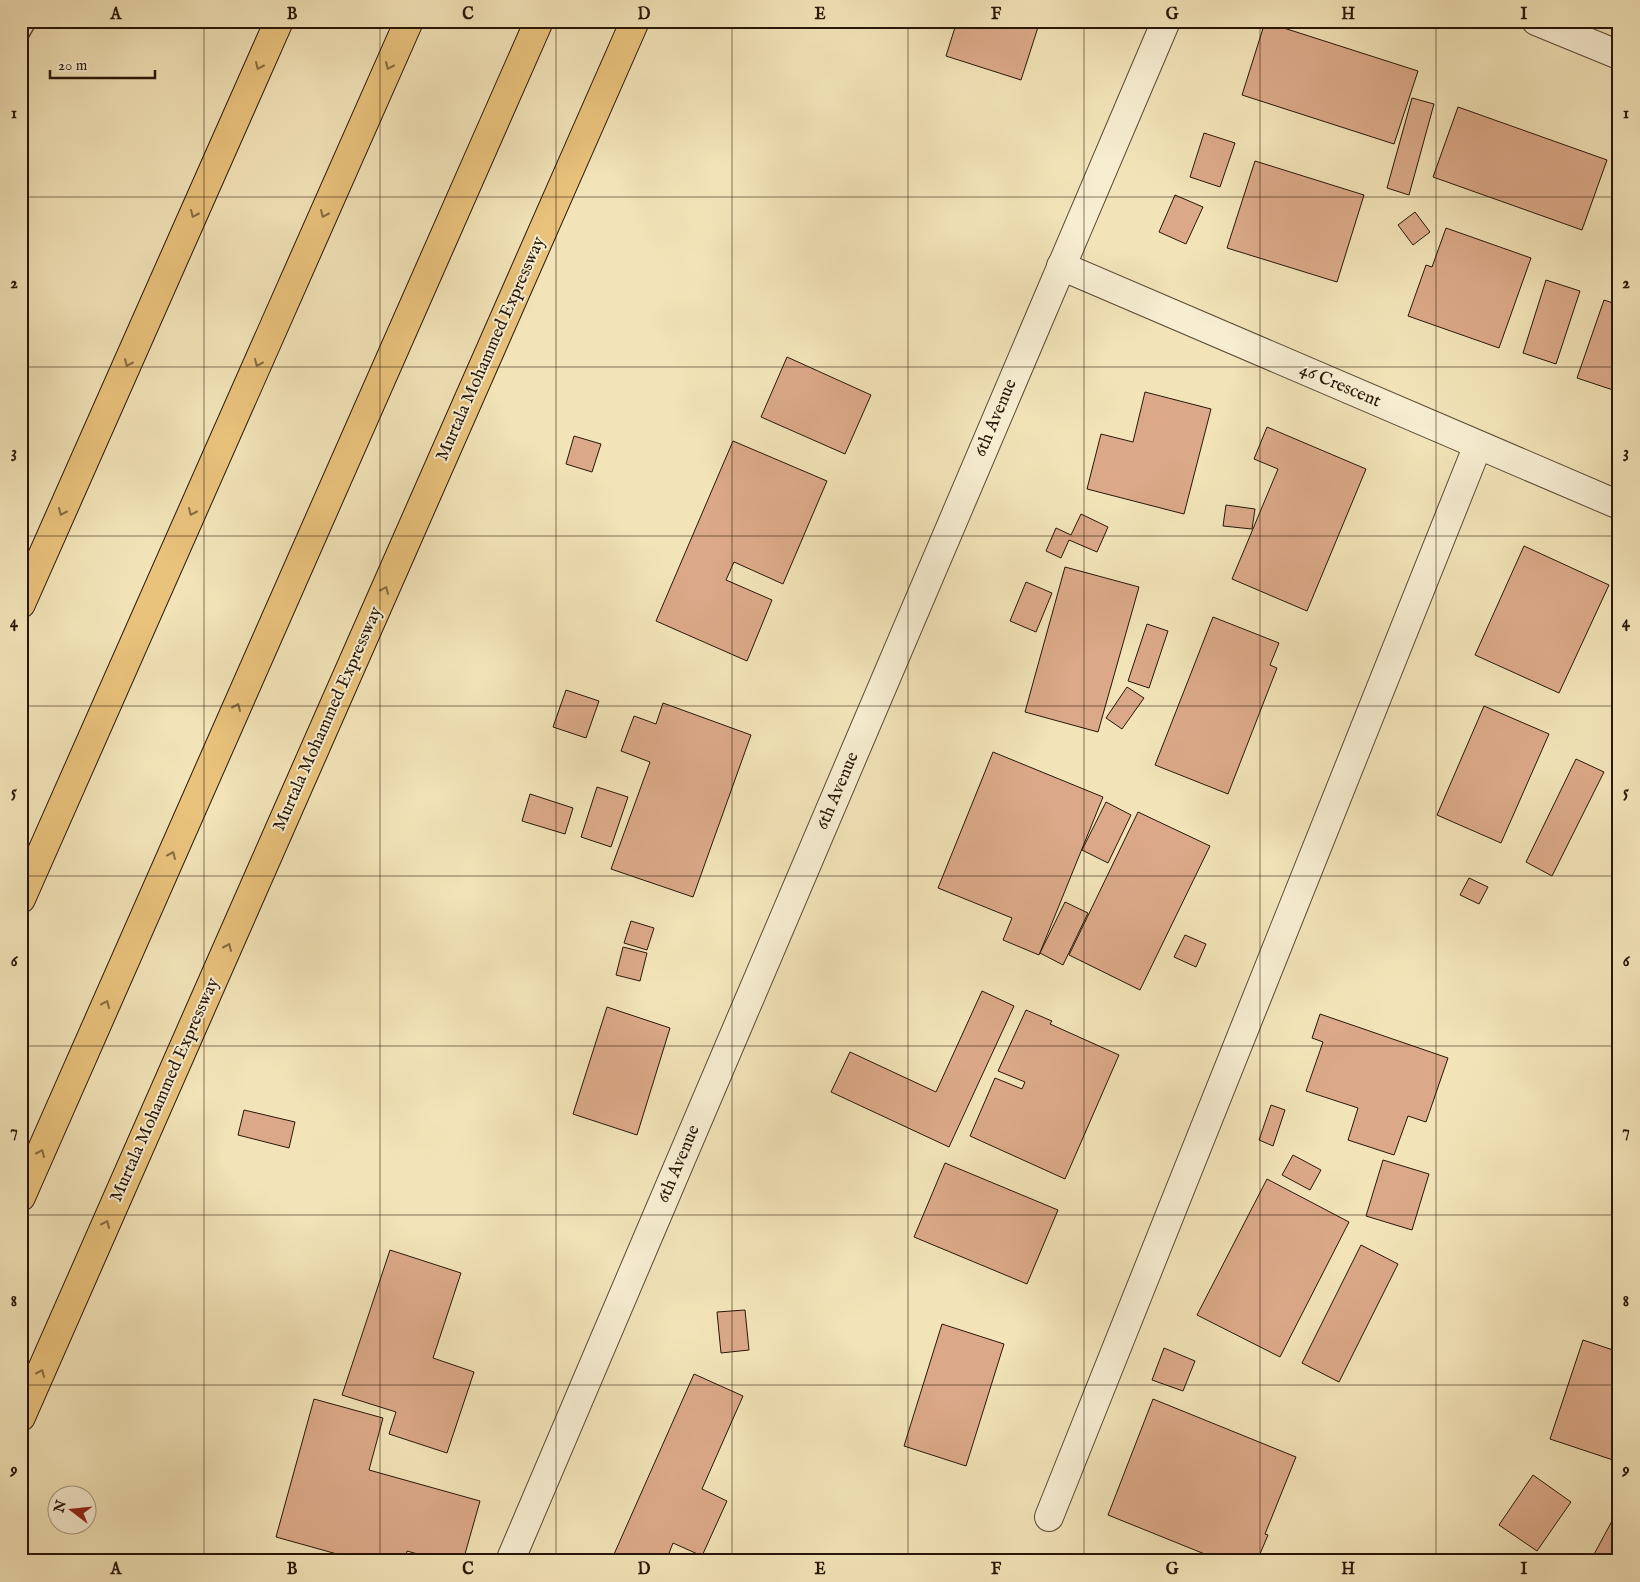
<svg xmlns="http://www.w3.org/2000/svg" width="1640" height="1582" viewBox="0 0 1640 1582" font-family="'IM FELL English',serif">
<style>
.building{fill:#dba989;stroke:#281708}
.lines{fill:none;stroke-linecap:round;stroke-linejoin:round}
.service-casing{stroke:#5a4a34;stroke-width:19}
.minor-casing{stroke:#5a4a34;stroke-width:30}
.tertiary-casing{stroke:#5a4a34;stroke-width:30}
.trunk-casing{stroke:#281708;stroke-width:30}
.motorway-casing{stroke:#281708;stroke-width:30}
.service{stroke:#f7edd1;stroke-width:16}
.minor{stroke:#f7edd1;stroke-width:28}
.tertiary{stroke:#f7edd1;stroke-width:28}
.trunk{stroke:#e9c27c;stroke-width:28}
.motorway{stroke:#e9c27c;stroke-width:28}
.oneway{stroke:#886c42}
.grid{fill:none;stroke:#281708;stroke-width:1;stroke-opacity:0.55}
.labels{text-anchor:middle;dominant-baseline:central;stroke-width:4;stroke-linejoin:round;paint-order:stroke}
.street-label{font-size:18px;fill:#281708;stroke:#f7edd1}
.neatline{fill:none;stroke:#281708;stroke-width:2}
.grid-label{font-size:16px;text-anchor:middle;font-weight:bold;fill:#281708}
</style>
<rect width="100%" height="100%" fill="#f2e3b8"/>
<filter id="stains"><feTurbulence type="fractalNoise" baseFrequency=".004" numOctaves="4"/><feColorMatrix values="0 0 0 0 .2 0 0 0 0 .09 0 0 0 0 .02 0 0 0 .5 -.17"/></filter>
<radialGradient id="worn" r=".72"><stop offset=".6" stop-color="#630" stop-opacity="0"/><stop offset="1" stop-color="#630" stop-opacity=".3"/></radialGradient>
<path class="building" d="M957,21H1040L1021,80L946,56Z
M1265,22L1418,71L1394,144L1242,95Z
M1412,98L1434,104L1409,195L1387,188Z
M1458,107L1607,160L1582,230L1433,177Z
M1204,133L1235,143L1220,187L1190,177Z
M1255,161L1364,195L1337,282L1227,248Z
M1175,195L1203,207L1186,244L1159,232Z
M1415,212L1430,232L1413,245L1398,225Z
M1446,228L1531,258L1499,348L1408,316L1426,265L1432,267Z
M1546,280L1580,291L1556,364L1523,353Z
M1604,300L1619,305V392L1577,378Z
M787,357L871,395L845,454L761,417Z
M1145,392L1211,409L1184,514L1087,489L1101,434L1133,442Z
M1267,427L1366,469L1307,611L1232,579L1278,469L1254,459Z
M574,436L601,444L592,472L566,464Z
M733,441L827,481L783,584L734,562L726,580L772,600L747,661L656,621Z
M1226,505L1255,509L1252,529L1223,526Z
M1081,514L1108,527L1097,552L1069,540L1061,558L1046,551L1056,528L1071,535Z
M1524,546L1609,585L1559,693L1475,655Z
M1065,567L1139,587L1098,732L1025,712Z
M1026,582L1052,593L1036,632L1010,621Z
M1213,617L1279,643L1270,665L1277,668L1228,794L1155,765Z
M1147,624L1168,631L1149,688L1128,681Z
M1127,687L1144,698L1122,729L1106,718Z
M566,690L599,701L586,738L553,727Z
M663,703L751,735L693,897L611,869L650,762L621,751L634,716L656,724Z
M1484,706L1549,734L1501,843L1437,815Z
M993,752L1103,797L1039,955L1003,940L1012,918L938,888Z
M1576,759L1604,772L1552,876L1526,862Z
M597,787L628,797L611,847L581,837Z
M530,794L573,808L565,834L522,821Z
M1106,802L1131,815L1108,863L1082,850Z
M1138,812L1210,846L1140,990L1069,955Z
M1469,878L1488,887L1479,904L1460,895Z
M1065,902L1088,913L1063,965L1040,953Z
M631,921L654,928L647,950L624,943Z
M1185,935L1206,944L1196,967L1174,957Z
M623,947L647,953L640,981L616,975Z
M982,991L1014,1006L949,1147L831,1092L850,1052L936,1092Z
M607,1007L670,1028L637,1135L573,1114Z
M1026,1010L1052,1021L1050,1024L1119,1055L1065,1179L970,1136L995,1078L1022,1089L1025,1082L998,1071Z
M1320,1014L1448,1058L1426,1122L1408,1116L1394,1155L1348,1140L1358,1108L1306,1091L1323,1042L1312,1038Z
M1271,1105L1285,1110L1273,1146L1259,1140Z
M244,1110L295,1122L289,1148L238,1135Z
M1293,1155L1321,1170L1310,1190L1282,1175Z
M1383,1160L1429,1174L1412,1230L1366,1216Z
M945,1163L1058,1210L1027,1284L914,1237Z
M1267,1179L1349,1222L1280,1357L1197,1315Z
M1361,1245L1398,1264L1339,1382L1302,1363Z
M390,1250L461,1273L433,1358L474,1372L447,1453L389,1434L396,1412L342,1395Z
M745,1310L749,1350L721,1353L717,1312Z
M942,1324L1004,1344L966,1466L904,1446Z
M1583,1340L1619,1352V1442L1613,1460L1550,1439Z
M1164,1348L1195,1361L1183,1391L1152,1380Z
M694,1374L743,1396L702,1489L727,1501L702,1556L673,1543L666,1561H611Z
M314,1399L383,1418L369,1470L480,1501L463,1561H442L407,1551L405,1561H362L276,1537Z
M1153,1399L1296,1457L1265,1534L1268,1535L1257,1561H1222L1108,1515Z
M1533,1475L1571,1502L1537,1551L1499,1525Z
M1619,1508V1561H1596L1592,1558Z"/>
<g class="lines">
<g class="service-casing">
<path id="service" d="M21,33L28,21"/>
</g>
<g class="minor-casing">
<path id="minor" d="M1536,21L1619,55
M1061,266L1619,505
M1049,1517L1478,445"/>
</g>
<g class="tertiary-casing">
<path id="tertiary" d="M510,1561L1166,21"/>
</g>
<g class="trunk-casing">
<path id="trunk" d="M21,604L279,21
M21,1417L635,21"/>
</g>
<g class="motorway-casing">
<path id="motorway" d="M21,899L409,21
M21,1197L539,21"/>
</g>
<use href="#service" class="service"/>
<use href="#minor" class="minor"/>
<use href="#tertiary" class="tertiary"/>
<use href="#trunk" class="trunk"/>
<use href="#motorway" class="motorway"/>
</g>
<defs><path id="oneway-chevron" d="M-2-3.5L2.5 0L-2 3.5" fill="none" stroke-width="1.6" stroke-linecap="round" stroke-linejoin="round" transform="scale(1.25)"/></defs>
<g class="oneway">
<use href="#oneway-chevron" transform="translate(259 66) rotate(114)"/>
<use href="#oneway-chevron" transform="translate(389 66) rotate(114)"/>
<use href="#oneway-chevron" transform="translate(194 214) rotate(114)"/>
<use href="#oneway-chevron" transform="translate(324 214) rotate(114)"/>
<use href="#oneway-chevron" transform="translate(128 363) rotate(114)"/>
<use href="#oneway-chevron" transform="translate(258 363) rotate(114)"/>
<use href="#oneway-chevron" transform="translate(62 512) rotate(114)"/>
<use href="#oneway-chevron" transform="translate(192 512) rotate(114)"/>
<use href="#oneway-chevron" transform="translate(385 590) rotate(-66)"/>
<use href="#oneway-chevron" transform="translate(237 707) rotate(-66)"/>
<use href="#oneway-chevron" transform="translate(172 855) rotate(-66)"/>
<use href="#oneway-chevron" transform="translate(228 947) rotate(-66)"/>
<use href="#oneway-chevron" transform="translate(106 1004) rotate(-66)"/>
<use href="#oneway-chevron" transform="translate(41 1153) rotate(-66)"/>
<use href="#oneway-chevron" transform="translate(106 1224) rotate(-66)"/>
<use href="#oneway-chevron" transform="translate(41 1373) rotate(-66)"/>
</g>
<path class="grid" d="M204,21V1561M380,21V1561M556,21V1561M732,21V1561M908,21V1561M1084,21V1561M1260,21V1561M1436,21V1561M21,197H1619M21,367H1619M21,536H1619M21,706H1619M21,876H1619M21,1046H1619M21,1215H1619M21,1385H1619"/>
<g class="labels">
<g class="street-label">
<text transform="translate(491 349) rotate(-66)">Murtala Mohammed Expressway</text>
<text transform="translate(1340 386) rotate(23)">46 Crescent</text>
<text transform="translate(996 418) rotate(-67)">6th Avenue</text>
<text transform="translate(328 719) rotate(-66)">Murtala Mohammed Expressway</text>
<text transform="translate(838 791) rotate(-67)">6th Avenue</text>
<text transform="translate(165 1090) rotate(-66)">Murtala Mohammed Expressway</text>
<text transform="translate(679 1164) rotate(-67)">6th Avenue</text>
</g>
</g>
<rect width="1640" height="1582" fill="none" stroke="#f2e3b8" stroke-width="55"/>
<g transform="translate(72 1510) rotate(286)"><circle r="24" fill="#f7edd1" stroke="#a49781"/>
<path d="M0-4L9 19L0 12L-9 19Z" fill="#8f2418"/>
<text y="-8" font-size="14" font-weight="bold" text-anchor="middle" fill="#281708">N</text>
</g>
<path d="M50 70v8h105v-8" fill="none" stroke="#281708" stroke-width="2.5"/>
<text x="58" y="70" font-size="15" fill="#281708" stroke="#f7edd1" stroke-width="4" paint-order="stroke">20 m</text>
<rect x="28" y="28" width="1584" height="1526" class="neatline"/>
<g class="grid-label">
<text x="116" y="19">A</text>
<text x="292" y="19">B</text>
<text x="468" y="19">C</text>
<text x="644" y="19">D</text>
<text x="820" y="19">E</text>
<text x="996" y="19">F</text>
<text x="1172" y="19">G</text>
<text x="1348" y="19">H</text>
<text x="1524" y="19">I</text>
<text x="14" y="118">1</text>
<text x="1626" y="118">1</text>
<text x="14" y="288">2</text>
<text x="1626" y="288">2</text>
<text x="14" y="457">3</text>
<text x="1626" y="457">3</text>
<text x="14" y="627">4</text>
<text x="1626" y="627">4</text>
<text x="14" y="797">5</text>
<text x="1626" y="797">5</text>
<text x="14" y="966">6</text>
<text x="1626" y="966">6</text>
<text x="14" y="1136">7</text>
<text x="1626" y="1136">7</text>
<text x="14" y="1306">8</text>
<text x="1626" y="1306">8</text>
<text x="14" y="1475">9</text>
<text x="1626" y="1475">9</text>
<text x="116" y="1574">A</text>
<text x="292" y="1574">B</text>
<text x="468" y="1574">C</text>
<text x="644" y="1574">D</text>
<text x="820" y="1574">E</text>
<text x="996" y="1574">F</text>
<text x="1172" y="1574">G</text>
<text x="1348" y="1574">H</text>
<text x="1524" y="1574">I</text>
</g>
<rect width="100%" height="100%" filter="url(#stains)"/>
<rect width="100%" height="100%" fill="url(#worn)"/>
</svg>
